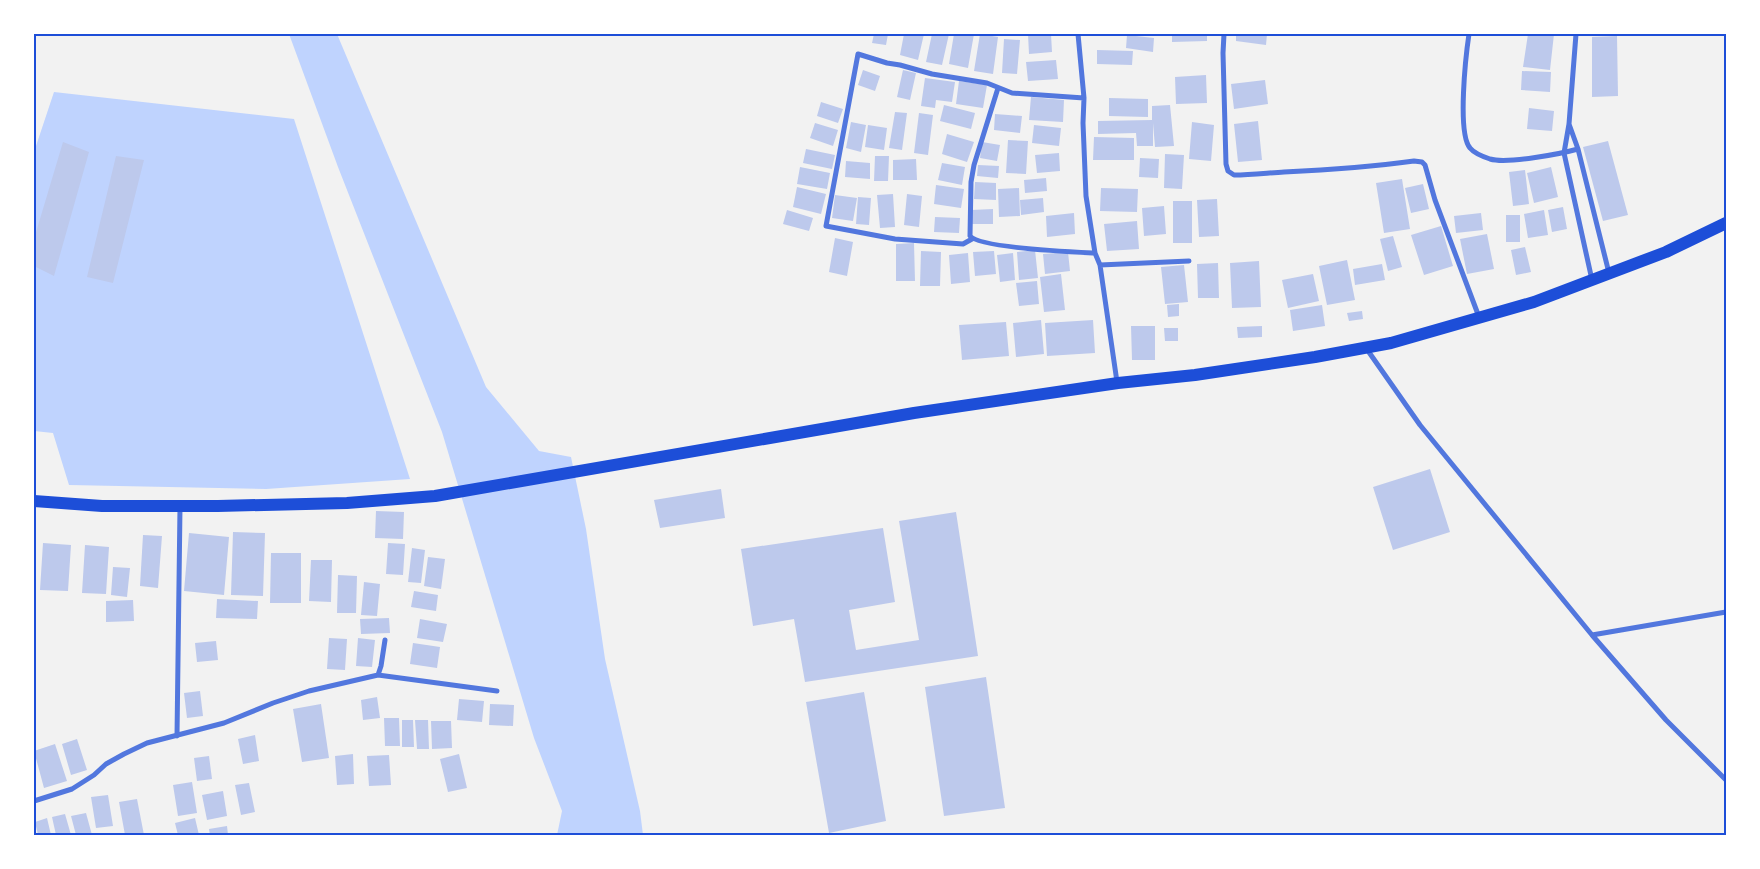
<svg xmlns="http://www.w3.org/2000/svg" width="1760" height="869" viewBox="0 0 1760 869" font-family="Quicksand,sans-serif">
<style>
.water{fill:#bfd3fe}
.building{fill:#bdc9ec}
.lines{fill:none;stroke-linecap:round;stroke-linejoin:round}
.minor{stroke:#5277de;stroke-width:5}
.primary{stroke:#1d4ed8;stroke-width:12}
.neatline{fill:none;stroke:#1d4ed8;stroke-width:2}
</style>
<rect width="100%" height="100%" fill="#f2f2f2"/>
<path class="water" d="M289,34H337L486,387L539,451L571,457L586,529L605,659L640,811L643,835H557L562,811L534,738L442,432L338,167Z
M54,92L294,119L410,479L266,489L69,485L53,433L34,431V152Z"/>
<path class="building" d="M874,34H888L886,45L872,43Z
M904,34H924L918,60L900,55Z
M932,34H949L942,65L926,62Z
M954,34H974L968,68L949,64Z
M980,34L998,37L993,74L974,71Z
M1028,34H1051L1052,52L1029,54Z
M1172,34H1207V41L1172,42Z
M1236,34H1267L1266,45L1236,41Z
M1528,34H1554L1550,70L1523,67Z
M1127,35L1154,38L1153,52L1126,48Z
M1617,36L1618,96L1592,97V37Z
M1004,39L1020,40L1017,74L1002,73Z
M1097,50L1133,51L1132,65L1097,64Z
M1056,60L1058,79L1028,81L1026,62Z
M863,70L880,76L875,91L858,85Z
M903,70L916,73L910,100L897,97Z
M1522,71L1551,72L1550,92L1521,90Z
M1206,75L1207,103L1176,104L1175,77Z
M925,78L955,82L952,102L936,100L935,108L921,106Z
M1265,80L1268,104L1234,109L1231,84Z
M959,81L987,85L983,108L956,104Z
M1031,97L1064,100L1063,122L1029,120Z
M1109,98L1148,99V117L1109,116Z
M821,102L843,109L838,123L817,116Z
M944,105L975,113L971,129L940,121Z
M1170,105L1174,146L1155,147L1153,123V146H1137L1136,133L1098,134V121L1152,120V106Z
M1529,108L1554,111L1552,131L1527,129Z
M895,112L907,113L902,150L889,148Z
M919,113L933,115L928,155L914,153Z
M995,114L1022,116L1020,133L994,130Z
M1258,121L1262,160L1238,162L1234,124Z
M851,122L866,125L861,152L846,148Z
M1192,122L1214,125L1211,161L1189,159Z
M815,123L838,130L833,146L810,138Z
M868,125L887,128L884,150L865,147Z
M1034,125L1061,128L1059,146L1032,143Z
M947,134L974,142L967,162L942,154Z
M1094,137L1134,138V160H1093Z
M1008,140L1028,141L1026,174L1006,173Z
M1608,141L1628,215L1603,221L1583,147Z
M63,142L89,152L54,276L34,266V239Z
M982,142L1000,145L997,161L980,158Z
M806,149L835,155L832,169L803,163Z
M1059,153L1060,171L1037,173L1035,155Z
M1165,154L1184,155L1182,189L1164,188Z
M116,156L144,160L113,283L87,277Z
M875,156H889L888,181H874Z
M1140,158L1159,159L1158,178L1139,177Z
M916,159L917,180H893V160Z
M846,161L870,163V179L845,177Z
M942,163L965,167L962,185L938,180Z
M978,165L999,166L998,178L977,176Z
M800,167L830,173L827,189L797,184Z
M1551,167L1558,197L1534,203L1527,173Z
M1525,170L1529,204L1513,206L1509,172Z
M1046,178L1047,191L1025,193L1024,180Z
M1402,179L1410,229L1384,233L1376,183Z
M975,182L996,183V200L974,199Z
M1423,184L1429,209L1411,213L1405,188Z
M936,185L964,189L961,208L934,204Z
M797,187L826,194L821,214L793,207Z
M1019,188L1020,216L999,217L998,189Z
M1101,188L1138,189L1137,212L1100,211Z
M893,194L895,227L880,228L877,195Z
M907,194L922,196L919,227L904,225Z
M835,195L857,198L853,221L832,218Z
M858,197L871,198L869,225L856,224Z
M1043,198L1044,212L1021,215L1020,200Z
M1217,199L1219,236L1199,237L1197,200Z
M1173,201H1192V243H1173Z
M1164,206L1166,234L1144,236L1142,208Z
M1563,207L1567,229L1552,232L1548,210Z
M993,209V224H972L971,210Z
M787,210L813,218L809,231L783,224Z
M1544,210L1548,235L1528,238L1524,214Z
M1074,213L1075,234L1047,237L1046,216Z
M1481,213L1483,230L1456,233L1454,216Z
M1506,215H1520V242H1506Z
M935,217L960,218L959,233L934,232Z
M1137,221L1139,249L1107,251L1104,224Z
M1441,226L1453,266L1424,275L1411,235Z
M1487,234L1494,269L1467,274L1460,239Z
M1393,236L1402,267L1388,271L1380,239Z
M835,238L853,242L847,276L829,272Z
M914,243L915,281H896V244Z
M1525,247L1531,272L1516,275L1511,250Z
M1035,250L1038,278L1019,280L1017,252Z
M921,251L941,252L940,286H920Z
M994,251L996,274L975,276L973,252Z
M1068,252L1070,271L1045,274L1043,254Z
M968,253L970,282L951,284L949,255Z
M1013,253L1015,280L1000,282L997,255Z
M1347,260L1355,300L1327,305L1319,266Z
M1259,261L1261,307L1232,308L1230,263Z
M1218,263L1219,298H1198L1197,264Z
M1382,264L1385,280L1355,285L1353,269Z
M1184,265L1188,302L1165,304L1161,267Z
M1061,274L1065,310L1044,312L1040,277Z
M1313,274L1319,301L1288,308L1282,280Z
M1037,281L1039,304L1019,306L1016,283Z
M1179,304V316L1168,317L1167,305Z
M1322,305L1325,326L1293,331L1290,310Z
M1362,311L1363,319L1349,321L1347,313Z
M1041,320L1044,354L1016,357L1013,323Z
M1093,320L1095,353L1047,356L1045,323Z
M1006,322L1009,356L962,360L959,325Z
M1131,326H1155V360H1132Z
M1262,326V337L1238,338L1237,327Z
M1164,328H1178V341H1165Z
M1430,469L1450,532L1393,550L1373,487Z
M721,489L725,518L660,528L654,500Z
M376,511L404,512L403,539L375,538Z
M956,512L978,656L805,682L794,619L753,626L741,549L883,528L895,602L849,610L856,650L919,640L899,521Z
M233,532L265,533L263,596L231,595Z
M189,533L229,537L224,595L184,591Z
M143,535L162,536L158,588L140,586Z
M43,543L71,545L68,591L40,590Z
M388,543L405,544L403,575L386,574Z
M85,545L109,547L106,594L82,593Z
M412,548L425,550L421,583L408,582Z
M271,553H301V603H270Z
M428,557L445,559L441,589L424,586Z
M311,560H332L331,602L309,601Z
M113,567L130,568L127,597L111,595Z
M338,575L357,576L356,613H337Z
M364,582L380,584L377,616L361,615Z
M414,591L438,595L436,611L411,607Z
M217,599L258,601L257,619L216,618Z
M133,600L134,621L106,622V601Z
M389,618L390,633L361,634L360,619Z
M420,619L447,624L443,642L417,638Z
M329,638L347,639L345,670L327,669Z
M358,638L375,640L372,667L356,666Z
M216,641L218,660L197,662L195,643Z
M413,643L440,647L437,668L410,664Z
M986,677L1005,808L944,816L925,687Z
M200,691L203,716L187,718L184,693Z
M864,692L886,821L829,833L806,702Z
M377,697L380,718L363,720L361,700Z
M459,699L484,701L482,722L457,720Z
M321,704L329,758L302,762L293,709Z
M490,704L514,705L513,726L489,725Z
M384,718H399L400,746H385Z
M402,720H413L414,747H402Z
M415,720H428L429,749H417Z
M431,721H451L452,748L432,749Z
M255,735L259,761L243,764L238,739Z
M77,739L87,770L71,775L62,744Z
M55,744L67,781L44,788L34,751Z
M353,754L354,784L337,785L335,756Z
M459,754L467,788L448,792L440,759Z
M389,755L391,785L369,786L367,756Z
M209,756L212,779L197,781L194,758Z
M192,782L197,813L178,816L173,785Z
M249,783L255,812L241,815L235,785Z
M223,791L227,816L207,820L202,795Z
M108,795L113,826L96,828L91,797Z
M137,799L144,835H125L119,802Z
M86,813L92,835H76L71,816Z
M65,814L71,835H56L52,817Z
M47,818L51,835H38L35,822Z
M195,818L199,835H178L175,823Z
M227,826L228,835H210L209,829Z"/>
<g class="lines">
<path class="minor" d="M1078,34L1084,98L1083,123L1086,196L1095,253L1100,265L1117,382
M1224,34L1223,53L1226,164L1228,171L1234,175C1251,175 1267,173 1284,172C1328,170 1371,167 1414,161L1422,162L1425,165L1435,200L1479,317
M1469,34C1466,54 1457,133 1470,148C1474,153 1484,157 1490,159C1507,164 1560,154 1578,149
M1576,34L1569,124L1564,153L1592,280
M998,88L974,165L971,182L970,236C980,248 1074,252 1095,253
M1569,124L1578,149L1609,273
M972,239L963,244L895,239L826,226L858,54L887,63L900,65L932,74L987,83L1012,93L1084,98
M1100,265L1189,261
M1366,348L1420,425L1592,635L1666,720L1726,780
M1592,635L1726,612
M378,675L497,691
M177,736L180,507
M34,801L72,789L94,775L106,764L124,754L147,743L224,723L273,703L309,691L378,675L381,666L385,640"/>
<path class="primary" d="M34,501L102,506H218L347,503L435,496L914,413L1118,383L1195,375L1315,357L1391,343L1534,302L1666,252L1726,223"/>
</g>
<rect width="1760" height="869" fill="none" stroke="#ffffff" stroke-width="70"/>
<rect x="35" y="35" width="1690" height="799" class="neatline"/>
</svg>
